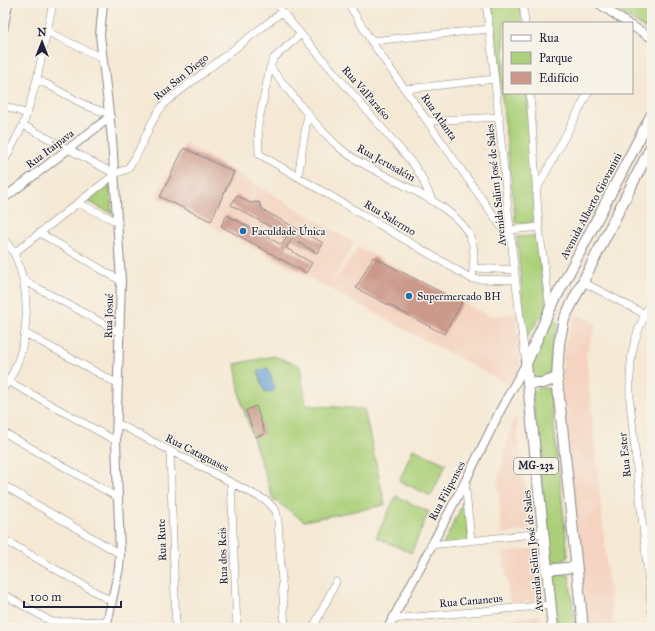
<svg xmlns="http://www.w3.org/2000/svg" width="655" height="631" viewBox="0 0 655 631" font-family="'IM FELL Great Primer',serif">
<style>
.built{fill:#f4d3c0}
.green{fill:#abd079;stroke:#66795a}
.water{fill:#679ed5;stroke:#446088}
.building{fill:#cb988a}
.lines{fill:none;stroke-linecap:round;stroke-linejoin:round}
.minor-casing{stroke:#8c8688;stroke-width:8}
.tertiary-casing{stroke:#8c8688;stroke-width:10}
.primary-casing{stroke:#8c8688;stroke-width:12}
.minor{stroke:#fff;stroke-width:7}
.tertiary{stroke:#fff;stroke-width:8}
.primary{stroke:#fff;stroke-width:10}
.poi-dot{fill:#1f6fb2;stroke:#f7f3e8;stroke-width:1.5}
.labels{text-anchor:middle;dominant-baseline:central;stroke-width:3;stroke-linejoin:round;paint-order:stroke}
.shield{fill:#f7f3e8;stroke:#62616f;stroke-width:1}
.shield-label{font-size:10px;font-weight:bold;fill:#22223b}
.street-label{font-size:11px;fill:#22223b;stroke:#f7f3e8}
.poi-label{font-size:11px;fill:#22223b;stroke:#f7f3e8;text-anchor:start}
</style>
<rect width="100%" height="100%" fill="#f7f3e8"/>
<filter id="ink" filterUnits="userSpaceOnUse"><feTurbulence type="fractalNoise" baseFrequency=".025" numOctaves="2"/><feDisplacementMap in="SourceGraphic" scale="8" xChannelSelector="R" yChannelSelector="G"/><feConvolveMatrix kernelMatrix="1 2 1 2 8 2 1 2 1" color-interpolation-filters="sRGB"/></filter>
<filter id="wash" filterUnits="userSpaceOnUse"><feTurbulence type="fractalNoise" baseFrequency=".012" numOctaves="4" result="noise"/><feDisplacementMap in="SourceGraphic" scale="16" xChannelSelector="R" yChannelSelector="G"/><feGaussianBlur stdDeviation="0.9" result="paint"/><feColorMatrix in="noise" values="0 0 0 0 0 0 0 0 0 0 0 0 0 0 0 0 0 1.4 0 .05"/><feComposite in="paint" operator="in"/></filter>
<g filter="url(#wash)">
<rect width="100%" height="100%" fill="#f5e9d5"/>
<path class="built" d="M185,142L354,243L330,287L358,247L489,316L516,313L520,367L511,386L156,196Z
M575,313L596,324L586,355L613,628H587L562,385L563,350Z
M515,415L531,530L501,534L498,480Z
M534,548L541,601L510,604L503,553Z
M540,615L542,628H512L510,619Z"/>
<path class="green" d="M492,3H520L521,23H504V93H527L536,212L534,220L528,224L515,223V218Z
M605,3H646L652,7V33Z
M110,185L112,214L88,201Z
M536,236L547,308L526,338L517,237Z
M553,319L557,320L558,324L554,338L551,371L546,379L532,378C526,363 544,335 550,320Z
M274,356L300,366L306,405L364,409L385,505L304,521L273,499L241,401L235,364Z
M539,387L550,389L568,556L565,560L554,561L550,558L532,392Z
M413,449L446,464L431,496L399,481Z
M396,496L429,512L411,553L376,537Z
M466,497L469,544L442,547Z
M560,573L569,575L576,628H558L552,579Z"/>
<path class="water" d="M268,368L275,390L265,393L258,371Z"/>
<g id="blocks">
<path class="building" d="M184,148L234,172L211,221L160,197Z
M237,195L250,203L259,202L263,210L323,243L317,253L292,239L286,248L312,263L306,273L221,226L227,215L282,245L287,236L231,205Z
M373,257L462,303L444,334L356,288Z
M256,406L265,434L255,437L246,410Z"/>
</g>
</g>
<g filter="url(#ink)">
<use href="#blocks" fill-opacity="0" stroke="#8c8688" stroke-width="1"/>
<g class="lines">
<g class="minor-casing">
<path id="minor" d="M278,3L282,12L414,165L421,176L432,200
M348,3L371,41L512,242
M486,3C501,123 509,243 526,363
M523,3L525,23
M48,32L102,58
M301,34L274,58L270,67L258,125L259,154L472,279L516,280
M371,41L490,29
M270,67C292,94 314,125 340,148C372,177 460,200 472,242C476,253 473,267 472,279
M37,79L87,106L109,114
M406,89L495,79
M530,93L539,227L550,309
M3,105L27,114
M428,121L500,117
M23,125L115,174
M3,164L23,125L27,114L37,79L53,3
M298,177L308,113
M536,191L588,93
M78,203L118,222
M511,230L539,227
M40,233L121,281
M3,238C6,243 11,248 14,253C33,293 30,353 3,389
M14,253L115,174L127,169C144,150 147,121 167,101L282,12
M473,268L515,270
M23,280L121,333
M583,282L652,318
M652,300C631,340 629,358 630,402L652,613
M25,333L118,384
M8,381L116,441
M117,423L267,501L276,511L278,521L285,628
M3,432L117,497
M170,452L176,628
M465,482L471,540
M231,483L237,628
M3,485L120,554
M3,539L111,601
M431,545L542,533
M3,594L52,622
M393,619L550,605
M52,622L107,621
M313,628L336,582"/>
</g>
<g class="tertiary-casing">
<path id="tertiary" d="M103,3L100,35L112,139L121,281L116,441L120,554L119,568L106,628
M598,3L627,23
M632,26L652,38
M3,30L8,3
M3,199L110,117
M388,628L465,482L502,407L526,364"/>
</g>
<g class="primary-casing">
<path id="primary" d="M528,383H543L557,378
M546,570L576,567
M553,628L526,364L550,309L652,114
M583,628L557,378L559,344L564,319L652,145"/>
</g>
<use href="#minor" class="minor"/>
<use href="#tertiary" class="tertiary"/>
<use href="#primary" class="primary"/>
</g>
</g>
<g class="poi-dot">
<circle cx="243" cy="231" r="4"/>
<circle cx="409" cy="296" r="4"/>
</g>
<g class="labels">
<rect class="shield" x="514" y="458" width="44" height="16" rx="3"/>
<g class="shield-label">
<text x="536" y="466">MG-232</text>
</g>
<g class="street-label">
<text transform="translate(181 77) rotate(-39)">Rua San Diego</text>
<text transform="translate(366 93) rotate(49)">Rua ValParaíso</text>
<text transform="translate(439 117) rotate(55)">Rua Atlanta</text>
<text transform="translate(50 149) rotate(-37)">Rua Itaipava</text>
<text transform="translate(386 163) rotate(29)">Rua Jerusalém</text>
<text transform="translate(496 185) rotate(-96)">Avenida Salim José de Sales</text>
<text transform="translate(591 206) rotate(-62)">Avenida Alberto Giovanini</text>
<text transform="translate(390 218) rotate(31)">Rua Salermo</text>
<text transform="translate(109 316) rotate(-89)">Rua Josué</text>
<text transform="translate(197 453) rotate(27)">Rua Cataguases</text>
<text transform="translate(625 455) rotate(-96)">Rua Ester</text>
<text transform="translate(447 491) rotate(-62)">Rua Filipenses</text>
<text transform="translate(162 540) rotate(-92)">Rua Rute</text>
<text transform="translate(533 551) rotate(-96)">Avenida Selim José de Sales</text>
<text transform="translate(223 556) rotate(-92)">Rua dos Reis</text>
<text transform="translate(471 601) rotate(-5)">Rua Cananeus</text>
</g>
<g class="poi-label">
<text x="251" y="231">Faculdade Única</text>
<text x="417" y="296">Supermercado BH</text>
</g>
</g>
<rect width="655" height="631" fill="none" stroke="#f7f3e8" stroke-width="16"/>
<rect x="503" y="22" width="130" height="72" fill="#f7f3e8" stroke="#a29fa3"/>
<rect x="511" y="35" width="20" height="6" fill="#ffffff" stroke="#a29fa3"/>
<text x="539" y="42" font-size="12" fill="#22223b">Rua</text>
<rect x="511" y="52" width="20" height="12" fill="#abd079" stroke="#a29fa3"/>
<text x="539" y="62" font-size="12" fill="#22223b">Parque</text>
<rect x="511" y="72" width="20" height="12" fill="#cb988a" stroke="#a29fa3"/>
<text x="539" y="82" font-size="12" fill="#22223b">Edifício</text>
<g transform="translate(42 42)" stroke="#f7f3e8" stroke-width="3" paint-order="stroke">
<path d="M0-3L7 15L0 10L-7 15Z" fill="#22223b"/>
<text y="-6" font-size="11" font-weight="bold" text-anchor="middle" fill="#22223b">N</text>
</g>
<path d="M24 601v6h97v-6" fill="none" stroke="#22223b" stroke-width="2"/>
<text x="30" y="601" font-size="12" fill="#22223b" stroke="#f7f3e8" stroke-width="3" paint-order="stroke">100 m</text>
</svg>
